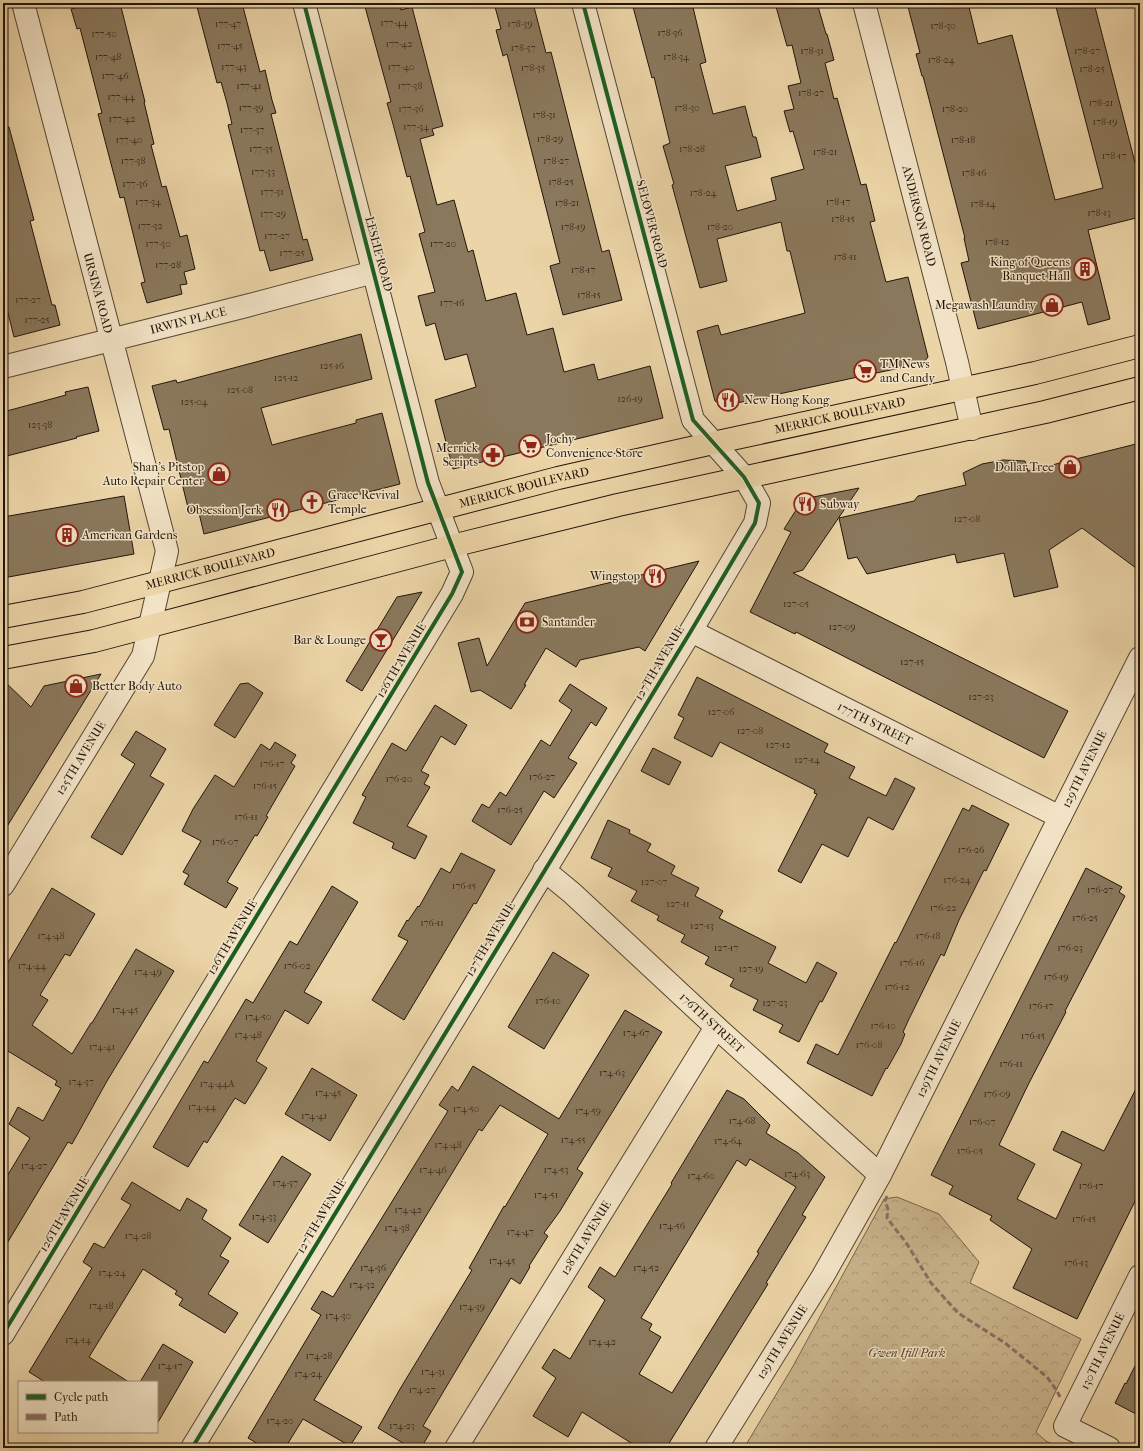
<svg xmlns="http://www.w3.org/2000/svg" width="1143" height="1451" viewBox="0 0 1143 1451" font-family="'IM FELL French Canon',serif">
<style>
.park{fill:url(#park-crowns);stroke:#75644b}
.building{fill:#8a785c;stroke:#21150a;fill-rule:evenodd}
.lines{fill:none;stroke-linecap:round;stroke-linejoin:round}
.minor-casing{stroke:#544531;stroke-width:24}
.major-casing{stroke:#21150a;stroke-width:24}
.minor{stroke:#f2e3c6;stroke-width:22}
.major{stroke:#ebd4a7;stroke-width:22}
.quiet{stroke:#8d6e63;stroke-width:3;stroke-dasharray:6 3;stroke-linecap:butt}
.cycleway-casing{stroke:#f2e3c6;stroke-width:6}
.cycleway{stroke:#1b5e20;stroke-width:4}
.labels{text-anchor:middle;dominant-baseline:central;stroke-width:3;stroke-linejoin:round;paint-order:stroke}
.number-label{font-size:10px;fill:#3b2e1e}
.street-label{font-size:12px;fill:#21150a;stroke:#f2e3c6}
.poi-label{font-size:12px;fill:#21150a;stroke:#f2e3c6;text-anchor:end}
.park-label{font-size:12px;font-style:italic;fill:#534531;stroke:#f2e3c6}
</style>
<defs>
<pattern id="park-crowns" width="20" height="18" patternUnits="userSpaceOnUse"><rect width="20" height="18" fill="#c9b48c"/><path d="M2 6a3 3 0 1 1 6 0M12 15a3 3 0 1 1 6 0" fill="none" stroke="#ac9a77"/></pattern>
</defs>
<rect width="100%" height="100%" fill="#ebd4a7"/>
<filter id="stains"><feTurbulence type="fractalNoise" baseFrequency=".005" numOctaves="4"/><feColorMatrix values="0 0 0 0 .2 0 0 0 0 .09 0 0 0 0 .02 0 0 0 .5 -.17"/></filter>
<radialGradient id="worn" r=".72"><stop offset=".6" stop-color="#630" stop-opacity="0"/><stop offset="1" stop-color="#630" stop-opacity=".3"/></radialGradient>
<path class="park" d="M897,1197L939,1214L979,1262L970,1283L1081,1339L1036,1432L1046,1441L1060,1448H744L792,1368L884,1199Z"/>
<path class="building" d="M94,3H120L145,102H144L154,144L151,145L162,187L166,186L180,237L187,235L195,269L184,272L187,284L180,285L182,294L147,303L141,283L145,282L124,197L120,198L98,114L102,113L80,28L77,29L71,9Z
M196,3H242L260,72L265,70L272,100L276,113L271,114L303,240L307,239L313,260L270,271L264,250L260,251L228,125L232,124L227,103L221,82L217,83Z
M364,3H399L401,10L412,7L443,126L432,129L434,135L420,139L437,205L454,200L468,252L473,250L486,301L516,293L527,335L553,328L564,372L594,364L598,380L650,366L663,418L453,469L435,400L476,387L467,354L445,360L435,323L426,326L418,296L435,292L419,234L425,232L410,176L407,177L393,124L387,103L391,102Z
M494,3H533L546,53L551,52L602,252L609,250L622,300L563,315L550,266L560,263L507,54L503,56L496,30L501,29Z
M632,3H692L706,62L700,64L713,114L745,106L753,137H756L761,157L725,166L737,211L776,200V199L771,178L804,169L793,131L790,132L784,111L794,109L788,86L801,83L792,45L787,46L775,3H817L826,34H827L834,60L825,63L834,99L837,98L861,185L866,184L875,221L870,222L886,282L908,277L928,357L923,363L723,406L715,401L697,331L718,325L721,335L805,313L790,251H787L781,222L717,239L727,281L700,288L672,185L674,184L663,146L670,143L654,77L652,78Z
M907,3H968L978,44L1012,35L1055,200L1103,188L1055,3H1094L1140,182V217L1088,230L1110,319L1088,325L1082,302L978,329L961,263L969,261L964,238H965L923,76H922L916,54L920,53Z
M3,127H9L34,220L30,221L52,305H55L60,325L14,337L3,293Z
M361,334L372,379L261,408L272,445L356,423V420L382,413L400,484L204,534L198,509L189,512L169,429L164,430L152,386L176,380L177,383Z
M88,387L99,431L76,437L77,438L3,457V412L66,395L65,392Z
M1140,443V571L1082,528L1049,550L1058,587L1014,597L1004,553L957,563L955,554L867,574L857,557L848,559L839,518L914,501L918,496L966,485L963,473L982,464L1003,460L1025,461L1028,471Z
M859,488L803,570L793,573L1068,711L1044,758L796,632L795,634L750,612L791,532L784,529L803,499Z
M124,496L134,554L3,578V517Z
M699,561L645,651L639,647L580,660L576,667L546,648L524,685H526L511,709L480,690L471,692L458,643L479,638L487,666L525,603Z
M422,592L362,691L346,681L397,597Z
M101,674L3,833V680L31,707L44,686Z
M697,677L828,744L824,752L855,767L849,778L886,796L895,778L915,788L893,830L868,817L848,857L822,844L801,883L778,871L817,794L814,793L815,790L720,742L712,757L674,738L684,718L678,715Z
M248,683L263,693L235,738L214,725L240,684Z
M570,684L607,708L596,726L591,722L568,758L577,763L554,798L544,791L511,845L472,821L482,804L489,808L500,792L506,796L541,740L550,746L572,710L559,701Z
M435,705L467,725L455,745L441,736L421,771L429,775L424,784L430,787L407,826L427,836L415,859L392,848L394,843L353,823L366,797L362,795L392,743L406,751Z
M136,731L166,749L150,776L164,784L122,855L91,837L135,764L121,755Z
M275,742L296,755L291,763L295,766L266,816L268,817L257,836L255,835L227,882L238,888L226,908L184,884L189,875L183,872L201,841L182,831L193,809L215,775L234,787L261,744L270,750Z
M653,748L681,762L669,785L641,771Z
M972,805L1009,824L986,871L984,870L959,920L944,956L941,954L909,1019L903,1032L905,1034L901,1044L887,1069L886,1068L872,1096L807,1063L816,1044L838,1055L895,942L896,943L963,808L969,811Z
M608,820L630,830L629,833L651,844L647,851L675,866L671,874L699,888L695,896L723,911L719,918L776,947L768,963L806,983L817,962L837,973L822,1002L820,1001L799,1042L779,1032L783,1025L753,1010L758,1000L730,986L734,979L705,964L709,957L681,942L685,935L657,920L659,916L631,901L637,891L608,876L612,868L591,858Z
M461,853L495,870L476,904L474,903L404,1020L372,1000L408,941L398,936L407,920L408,921L418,906L419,907L441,868L450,873Z
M1086,868L1122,887L1119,892L1125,896L1065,1011L1066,1012L1029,1083L999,1145L1035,1164L1017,1199L1056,1219L1082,1164L1053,1150L1062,1131L1104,1151L1140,1081V1191L1077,1319L1013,1288L1032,1249L990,1220L992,1216L949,1194L953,1186L931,1175Z
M332,886L358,902L304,992L322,1002L308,1024L285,1010L256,1061L267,1068L255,1088L245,1104L235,1098L207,1143L204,1141L188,1167L153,1147L204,1061L208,1063L246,999L253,1003L290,941L297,945Z
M52,888L95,914L70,956L65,954L40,995L48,1000L32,1025L72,1054L91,1023H92L136,949L174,971L107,1081L72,1144L68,1142L3,1250V1183L30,1138L9,1124L18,1107L43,1121L61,1088L55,1085L57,1081L3,1048V971Z
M553,952L589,975L544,1049L508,1027Z
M625,1010L662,1032L577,1169L583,1173L560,1211L544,1233L548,1236L529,1266L530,1267L520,1284L511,1278L423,1426L431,1431L421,1448H411L378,1428L400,1389L472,1270L469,1268L504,1206L505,1207L548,1134L500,1105L482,1131L479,1129L314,1400L362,1427L350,1446L303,1419L285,1448H265L248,1438L321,1315L311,1309L322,1291L333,1297L448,1111L439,1105L452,1086L458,1091L473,1066L559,1119Z
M312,1068L357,1095L330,1141L285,1114Z
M727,1090L744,1099L770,1125L766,1133L798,1153L825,1177L802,1215L806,1217L766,1283L768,1284L666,1448H639L582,1412L568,1437L533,1416L556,1378L542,1368L554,1349L570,1359L605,1300L588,1287L600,1267L615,1277L672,1184L671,1183ZM750,1159L796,1187L757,1252L759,1253L672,1393L639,1374L661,1337L649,1330L652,1324L641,1318L737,1160L746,1166Z
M282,1156L311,1174L268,1243L239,1225Z
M132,1182L180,1211L187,1198L207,1210L202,1219L231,1238L220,1256L229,1261L208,1294L238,1313L225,1333L179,1305L183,1299L175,1294L177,1291L143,1269L89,1357L129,1382H45L29,1372L92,1268L83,1262L94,1243L104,1248L131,1205L121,1199Z
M163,1344L193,1362L157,1424V1382H140Z
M1140,1356V1416L1115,1403L1125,1383L1126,1384Z"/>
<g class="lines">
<g class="minor-casing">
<g id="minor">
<path id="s1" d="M864,3L957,362L972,429"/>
<path id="s2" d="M3,367L246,306L374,272"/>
<path id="s3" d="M691,631L1060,817"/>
<path id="s4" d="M544,870L572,893L716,1027L880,1175"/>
<path id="s5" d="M3,885L143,656L167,551L23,3"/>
<path d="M3,1334L452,594L462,572L428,483L304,3"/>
<path d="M192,1448L691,631L755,523L759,503L744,477L693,420L583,3"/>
<path id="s6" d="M456,1448L716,1027"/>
<path id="s7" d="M716,1448L823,1276L880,1175L1140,658"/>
<path id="s8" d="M1109,1448L1065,1426L1140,1276"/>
</g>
</g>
<g class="major-casing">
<g id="major">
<path id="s9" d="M3,617L83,602L558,478L713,443L1035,373L1140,346"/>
<path d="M3,658L94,641L452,546L618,505L1045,412L1140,388"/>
</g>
</g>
<use href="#minor" class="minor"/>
<use href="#major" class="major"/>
<path class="quiet" d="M887,1196L885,1201L888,1209L887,1218L907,1244L931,1283L958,1313L1005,1343L1047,1377L1057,1391L1060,1397"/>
<g class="cycleway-casing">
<path id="cycleway" d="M3,1334L452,594L462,572L428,483L304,3
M192,1448L691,631L755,523L759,503L744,477L693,420L583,3"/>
</g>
<use href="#cycleway" class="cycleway"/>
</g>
<defs>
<g id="building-ring" transform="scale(1.15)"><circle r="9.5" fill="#f2e3c6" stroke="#8f2418" stroke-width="1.5"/><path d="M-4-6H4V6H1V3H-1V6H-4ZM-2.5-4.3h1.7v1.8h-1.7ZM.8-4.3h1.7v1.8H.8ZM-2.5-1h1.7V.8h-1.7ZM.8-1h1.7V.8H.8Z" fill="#8f2418"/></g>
<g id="shop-ring" transform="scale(1.15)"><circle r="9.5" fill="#f2e3c6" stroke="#8f2418" stroke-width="1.5"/><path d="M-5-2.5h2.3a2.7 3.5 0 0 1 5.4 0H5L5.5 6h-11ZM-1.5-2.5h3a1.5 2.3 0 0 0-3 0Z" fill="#8f2418"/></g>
<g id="supermarket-ring" transform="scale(1.15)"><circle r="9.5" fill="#f2e3c6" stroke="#8f2418" stroke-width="1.5"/><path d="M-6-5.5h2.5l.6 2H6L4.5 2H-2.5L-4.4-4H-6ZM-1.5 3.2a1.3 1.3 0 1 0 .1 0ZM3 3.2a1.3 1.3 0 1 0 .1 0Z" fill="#8f2418"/></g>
<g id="restaurant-ring" transform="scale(1.15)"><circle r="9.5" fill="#f2e3c6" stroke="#8f2418" stroke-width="1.5"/><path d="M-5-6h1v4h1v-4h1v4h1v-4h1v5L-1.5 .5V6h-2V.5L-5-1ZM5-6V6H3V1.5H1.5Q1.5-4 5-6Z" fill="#8f2418"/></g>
<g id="pharmacy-ring" transform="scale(1.15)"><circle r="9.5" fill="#f2e3c6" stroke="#8f2418" stroke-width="1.5"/><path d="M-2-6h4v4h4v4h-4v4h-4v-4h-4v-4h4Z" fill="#8f2418"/></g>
<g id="church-ring" transform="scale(1.15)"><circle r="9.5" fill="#f2e3c6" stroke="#8f2418" stroke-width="1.5"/><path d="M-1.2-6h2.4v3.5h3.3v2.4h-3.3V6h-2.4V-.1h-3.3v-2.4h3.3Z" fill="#8f2418"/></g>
<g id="bank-ring" transform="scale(1.15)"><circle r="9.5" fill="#f2e3c6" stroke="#8f2418" stroke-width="1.5"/><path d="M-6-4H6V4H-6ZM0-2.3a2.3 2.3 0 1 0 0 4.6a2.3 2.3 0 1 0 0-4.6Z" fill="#8f2418"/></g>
<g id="bar-ring" transform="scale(1.15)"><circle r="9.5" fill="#f2e3c6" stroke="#8f2418" stroke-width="1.5"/><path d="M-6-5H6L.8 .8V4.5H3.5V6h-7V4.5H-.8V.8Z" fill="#8f2418"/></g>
</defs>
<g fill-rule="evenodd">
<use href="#building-ring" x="1085" y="269"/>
<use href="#shop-ring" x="1052" y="305"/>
<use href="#supermarket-ring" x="865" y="371"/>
<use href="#restaurant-ring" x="728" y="400"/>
<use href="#supermarket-ring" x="530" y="446"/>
<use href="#pharmacy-ring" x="493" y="455"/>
<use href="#shop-ring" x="1070" y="467"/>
<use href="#shop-ring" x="219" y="474"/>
<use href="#church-ring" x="312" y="502"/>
<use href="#restaurant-ring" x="805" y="504"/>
<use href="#restaurant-ring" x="278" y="510"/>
<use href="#building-ring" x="67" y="535"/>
<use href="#restaurant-ring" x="655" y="576"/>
<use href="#bank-ring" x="527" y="622"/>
<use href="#bar-ring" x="381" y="640"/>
<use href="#shop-ring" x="76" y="686"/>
</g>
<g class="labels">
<g class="number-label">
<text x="394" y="23">177-44</text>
<text x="228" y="24">177-47</text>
<text x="520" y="24">178-39</text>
<text x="943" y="26">178-30</text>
<text x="670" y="33">178-36</text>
<text x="104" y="34">177-50</text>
<text x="399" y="44">177-42</text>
<text x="230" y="46">177-45</text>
<text x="523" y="48">178-37</text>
<text x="812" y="51">178-31</text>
<text x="1087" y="51">178-27</text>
<text x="108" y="57">177-48</text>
<text x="676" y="57">178-34</text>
<text x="941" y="60">178-24</text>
<text x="234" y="67">177-43</text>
<text x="401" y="67">177-40</text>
<text x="533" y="68">178-35</text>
<text x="1092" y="69">178-25</text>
<text x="115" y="76">177-46</text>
<text x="249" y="86">177-41</text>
<text x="410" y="86">177-38</text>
<text x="811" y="93">178-27</text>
<text x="121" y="97">177-44</text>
<text x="1101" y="103">178-21</text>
<text x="251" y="108">177-39</text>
<text x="687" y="108">178-30</text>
<text x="411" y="109">177-36</text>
<text x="955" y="109">178-20</text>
<text x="544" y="115">178-31</text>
<text x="122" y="119">177-42</text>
<text x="1105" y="122">178-19</text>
<text x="416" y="127">177-34</text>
<text x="252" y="130">177-37</text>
<text x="550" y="139">178-29</text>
<text x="129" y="140">177-40</text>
<text x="963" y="140">178-18</text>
<text x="261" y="149">177-35</text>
<text x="692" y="149">178-28</text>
<text x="825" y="152">178-21</text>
<text x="1114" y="156">178-17</text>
<text x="133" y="161">177-38</text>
<text x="556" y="161">178-27</text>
<text x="263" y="172">177-33</text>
<text x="974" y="173">178-16</text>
<text x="561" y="182">178-25</text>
<text x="135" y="184">177-36</text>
<text x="272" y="192">177-31</text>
<text x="703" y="193">178-24</text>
<text x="148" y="202">177-34</text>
<text x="838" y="202">178-17</text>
<text x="567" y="203">178-21</text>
<text x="983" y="204">178-14</text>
<text x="1099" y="213">178-13</text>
<text x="273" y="214">177-29</text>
<text x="843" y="219">178-15</text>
<text x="150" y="226">177-32</text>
<text x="573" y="227">178-19</text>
<text x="720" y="227">178-20</text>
<text x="277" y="236">177-27</text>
<text x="997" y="242">178-12</text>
<text x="158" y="244">177-30</text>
<text x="443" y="244">177-20</text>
<text x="292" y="253">177-25</text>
<text x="845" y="257">178-11</text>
<text x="168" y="265">177-28</text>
<text x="583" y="270">178-17</text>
<text x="589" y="295">178-15</text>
<text x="28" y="300">177-27</text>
<text x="452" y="303">177-16</text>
<text x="37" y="320">177-25</text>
<text x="332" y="366">125-16</text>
<text x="286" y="378">125-12</text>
<text x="240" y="390">125-08</text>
<text x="630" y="399">126-19</text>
<text x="194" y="402">125-04</text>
<text x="40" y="425">123-38</text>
<text x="967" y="519">127-08</text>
<text x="796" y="604">127-05</text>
<text x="842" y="627">127-09</text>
<text x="912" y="662">127-15</text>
<text x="981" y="697">127-23</text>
<text x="721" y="712">127-06</text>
<text x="750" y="731">127-08</text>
<text x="778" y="745">127-12</text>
<text x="807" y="760">127-14</text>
<text x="272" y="764">176-17</text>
<text x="542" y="777">176-27</text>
<text x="399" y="779">176-20</text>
<text x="265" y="786">176-15</text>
<text x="510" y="810">176-25</text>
<text x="246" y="817">176-11</text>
<text x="225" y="842">176-07</text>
<text x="971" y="850">176-26</text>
<text x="957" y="880">176-24</text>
<text x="654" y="882">127-07</text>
<text x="464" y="886">176-15</text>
<text x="1100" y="890">176-27</text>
<text x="678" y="904">127-11</text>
<text x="943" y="908">176-22</text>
<text x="1085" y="918">176-25</text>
<text x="432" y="923">176-11</text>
<text x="702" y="926">127-13</text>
<text x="51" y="936">174-48</text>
<text x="928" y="936">176-18</text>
<text x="726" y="948">127-17</text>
<text x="1070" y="948">176-23</text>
<text x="912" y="963">176-16</text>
<text x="32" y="966">174-44</text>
<text x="297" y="966">176-02</text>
<text x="751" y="969">127-19</text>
<text x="148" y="972">174-49</text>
<text x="1056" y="977">176-19</text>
<text x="897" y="987">176-12</text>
<text x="548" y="1001">176-10</text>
<text x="775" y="1003">127-23</text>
<text x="1041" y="1006">176-17</text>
<text x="125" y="1010">174-45</text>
<text x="258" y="1017">174-50</text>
<text x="883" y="1026">176-10</text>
<text x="636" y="1033">174-67</text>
<text x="248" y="1035">174-48</text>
<text x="1033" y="1036">176-15</text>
<text x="869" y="1045">176-08</text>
<text x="102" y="1047">174-41</text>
<text x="1011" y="1064">176-11</text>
<text x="612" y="1073">174-63</text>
<text x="81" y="1082">174-37</text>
<text x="217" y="1084">174-44A</text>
<text x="328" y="1093">174-45</text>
<text x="997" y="1094">176-09</text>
<text x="202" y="1107">174-44</text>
<text x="466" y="1109">174-50</text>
<text x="588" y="1111">174-59</text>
<text x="314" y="1116">174-41</text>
<text x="742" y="1121">174-68</text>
<text x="982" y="1122">176-07</text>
<text x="573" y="1140">174-55</text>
<text x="728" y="1141">174-64</text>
<text x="448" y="1145">174-48</text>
<text x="970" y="1151">176-05</text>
<text x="34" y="1166">174-27</text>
<text x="433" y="1170">174-46</text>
<text x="556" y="1170">174-53</text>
<text x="797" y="1174">174-63</text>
<text x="701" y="1176">174-60</text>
<text x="285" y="1183">174-37</text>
<text x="1091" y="1186">176-17</text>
<text x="546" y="1195">174-51</text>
<text x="408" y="1210">174-42</text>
<text x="264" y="1217">174-33</text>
<text x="1084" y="1219">176-15</text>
<text x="672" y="1226">174-56</text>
<text x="397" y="1228">174-38</text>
<text x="520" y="1232">174-47</text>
<text x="138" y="1236">174-28</text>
<text x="502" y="1261">174-45</text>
<text x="1076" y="1263">176-13</text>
<text x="373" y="1268">174-36</text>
<text x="646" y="1268">174-52</text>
<text x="112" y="1273">174-24</text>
<text x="362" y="1285">174-32</text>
<text x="101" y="1306">174-18</text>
<text x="472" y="1307">174-39</text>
<text x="338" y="1316">174-30</text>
<text x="78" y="1340">174-14</text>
<text x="602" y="1342">174-42</text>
<text x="319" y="1356">174-28</text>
<text x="170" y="1366">174-17</text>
<text x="433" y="1372">174-31</text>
<text x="308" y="1374">174-24</text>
<text x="422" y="1390">174-27</text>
<text x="280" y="1421">174-20</text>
<text x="402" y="1426">174-23</text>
</g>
<g class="street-label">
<text stroke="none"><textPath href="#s1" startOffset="220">ANDERSON ROAD</textPath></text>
<text transform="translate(652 224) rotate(75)">SELOVER ROAD</text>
<text transform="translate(379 254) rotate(75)">LESLIE ROAD</text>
<text transform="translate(98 293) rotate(75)">URSINA ROAD</text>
<text stroke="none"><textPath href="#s2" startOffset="191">IRWIN PLACE</textPath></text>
<text stroke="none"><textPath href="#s9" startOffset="861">MERRICK BOULEVARD</textPath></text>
<text stroke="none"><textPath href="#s9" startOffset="537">MERRICK BOULEVARD</textPath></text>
<text stroke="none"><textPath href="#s9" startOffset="213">MERRICK BOULEVARD</textPath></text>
<text transform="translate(401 660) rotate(-59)">126TH AVENUE</text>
<text transform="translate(659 663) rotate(-59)">127TH AVENUE</text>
<text stroke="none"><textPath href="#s3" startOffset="206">177TH STREET</textPath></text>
<text stroke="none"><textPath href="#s5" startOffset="149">125TH AVENUE</textPath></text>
<text stroke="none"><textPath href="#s7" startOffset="773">129TH AVENUE</textPath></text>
<text transform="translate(232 937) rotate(-59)">126TH AVENUE</text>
<text transform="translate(490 939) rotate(-59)">127TH AVENUE</text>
<text stroke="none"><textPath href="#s4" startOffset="227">176TH STREET</textPath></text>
<text stroke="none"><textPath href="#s7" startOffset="449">129TH AVENUE</textPath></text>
<text transform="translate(64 1214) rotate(-59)">126TH AVENUE</text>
<text transform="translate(321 1216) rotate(-59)">127TH AVENUE</text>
<text stroke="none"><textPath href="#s6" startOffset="247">128TH AVENUE</textPath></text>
<text stroke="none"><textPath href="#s7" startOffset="125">129TH AVENUE</textPath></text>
<text stroke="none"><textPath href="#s8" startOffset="133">130TH AVENUE</textPath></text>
</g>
<g class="poi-label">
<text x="1070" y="262">King of Queens<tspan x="1070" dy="14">Banquet Hall</tspan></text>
<text x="1036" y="305">Megawash Laundry</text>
<text x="880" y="364" text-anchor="start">TM News<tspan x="880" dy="14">and Candy</tspan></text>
<text x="744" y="400" text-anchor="start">New Hong Kong</text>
<text x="546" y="439" text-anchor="start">Jochy<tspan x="546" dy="14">Convenience Store</tspan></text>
<text x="478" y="448">Merrick<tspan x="478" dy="14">Scripts</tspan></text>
<text x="204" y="467">Shan's Pitstop<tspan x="204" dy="14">Auto Repair Center</tspan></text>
<text x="1054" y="467">Dollar Tree</text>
<text x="328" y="495" text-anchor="start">Grace Revival<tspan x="328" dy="14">Temple</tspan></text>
<text x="820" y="504" text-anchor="start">Subway</text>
<text x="262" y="510">Obsession Jerk</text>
<text x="82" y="535" text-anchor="start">American Gardens</text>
<text x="640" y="576">Wingstop</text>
<text x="542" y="622" text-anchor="start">Santander</text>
<text x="366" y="640">Bar &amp; Lounge</text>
<text x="92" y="686" text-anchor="start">Better Body Auto</text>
</g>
<g class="park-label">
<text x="907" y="1353">Gwen Ifill Park</text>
</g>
</g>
<rect width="1143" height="1451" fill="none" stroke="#ebd4a7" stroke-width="16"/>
<rect x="4" y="4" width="1135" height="1443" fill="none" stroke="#21150a" stroke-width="2"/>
<rect x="8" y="8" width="1127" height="1435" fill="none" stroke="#21150a"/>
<rect x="18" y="1381" width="140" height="52" fill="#f2e3c6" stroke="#9e917b"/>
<rect x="26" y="1394" width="20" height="6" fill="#1b5e20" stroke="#9e917b"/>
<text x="54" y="1401" font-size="12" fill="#21150a">Cycle path</text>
<rect x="26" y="1414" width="20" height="6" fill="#8d6e63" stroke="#9e917b"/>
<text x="54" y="1421" font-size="12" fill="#21150a">Path</text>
<rect width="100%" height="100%" filter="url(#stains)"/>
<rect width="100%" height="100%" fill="url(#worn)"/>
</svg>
